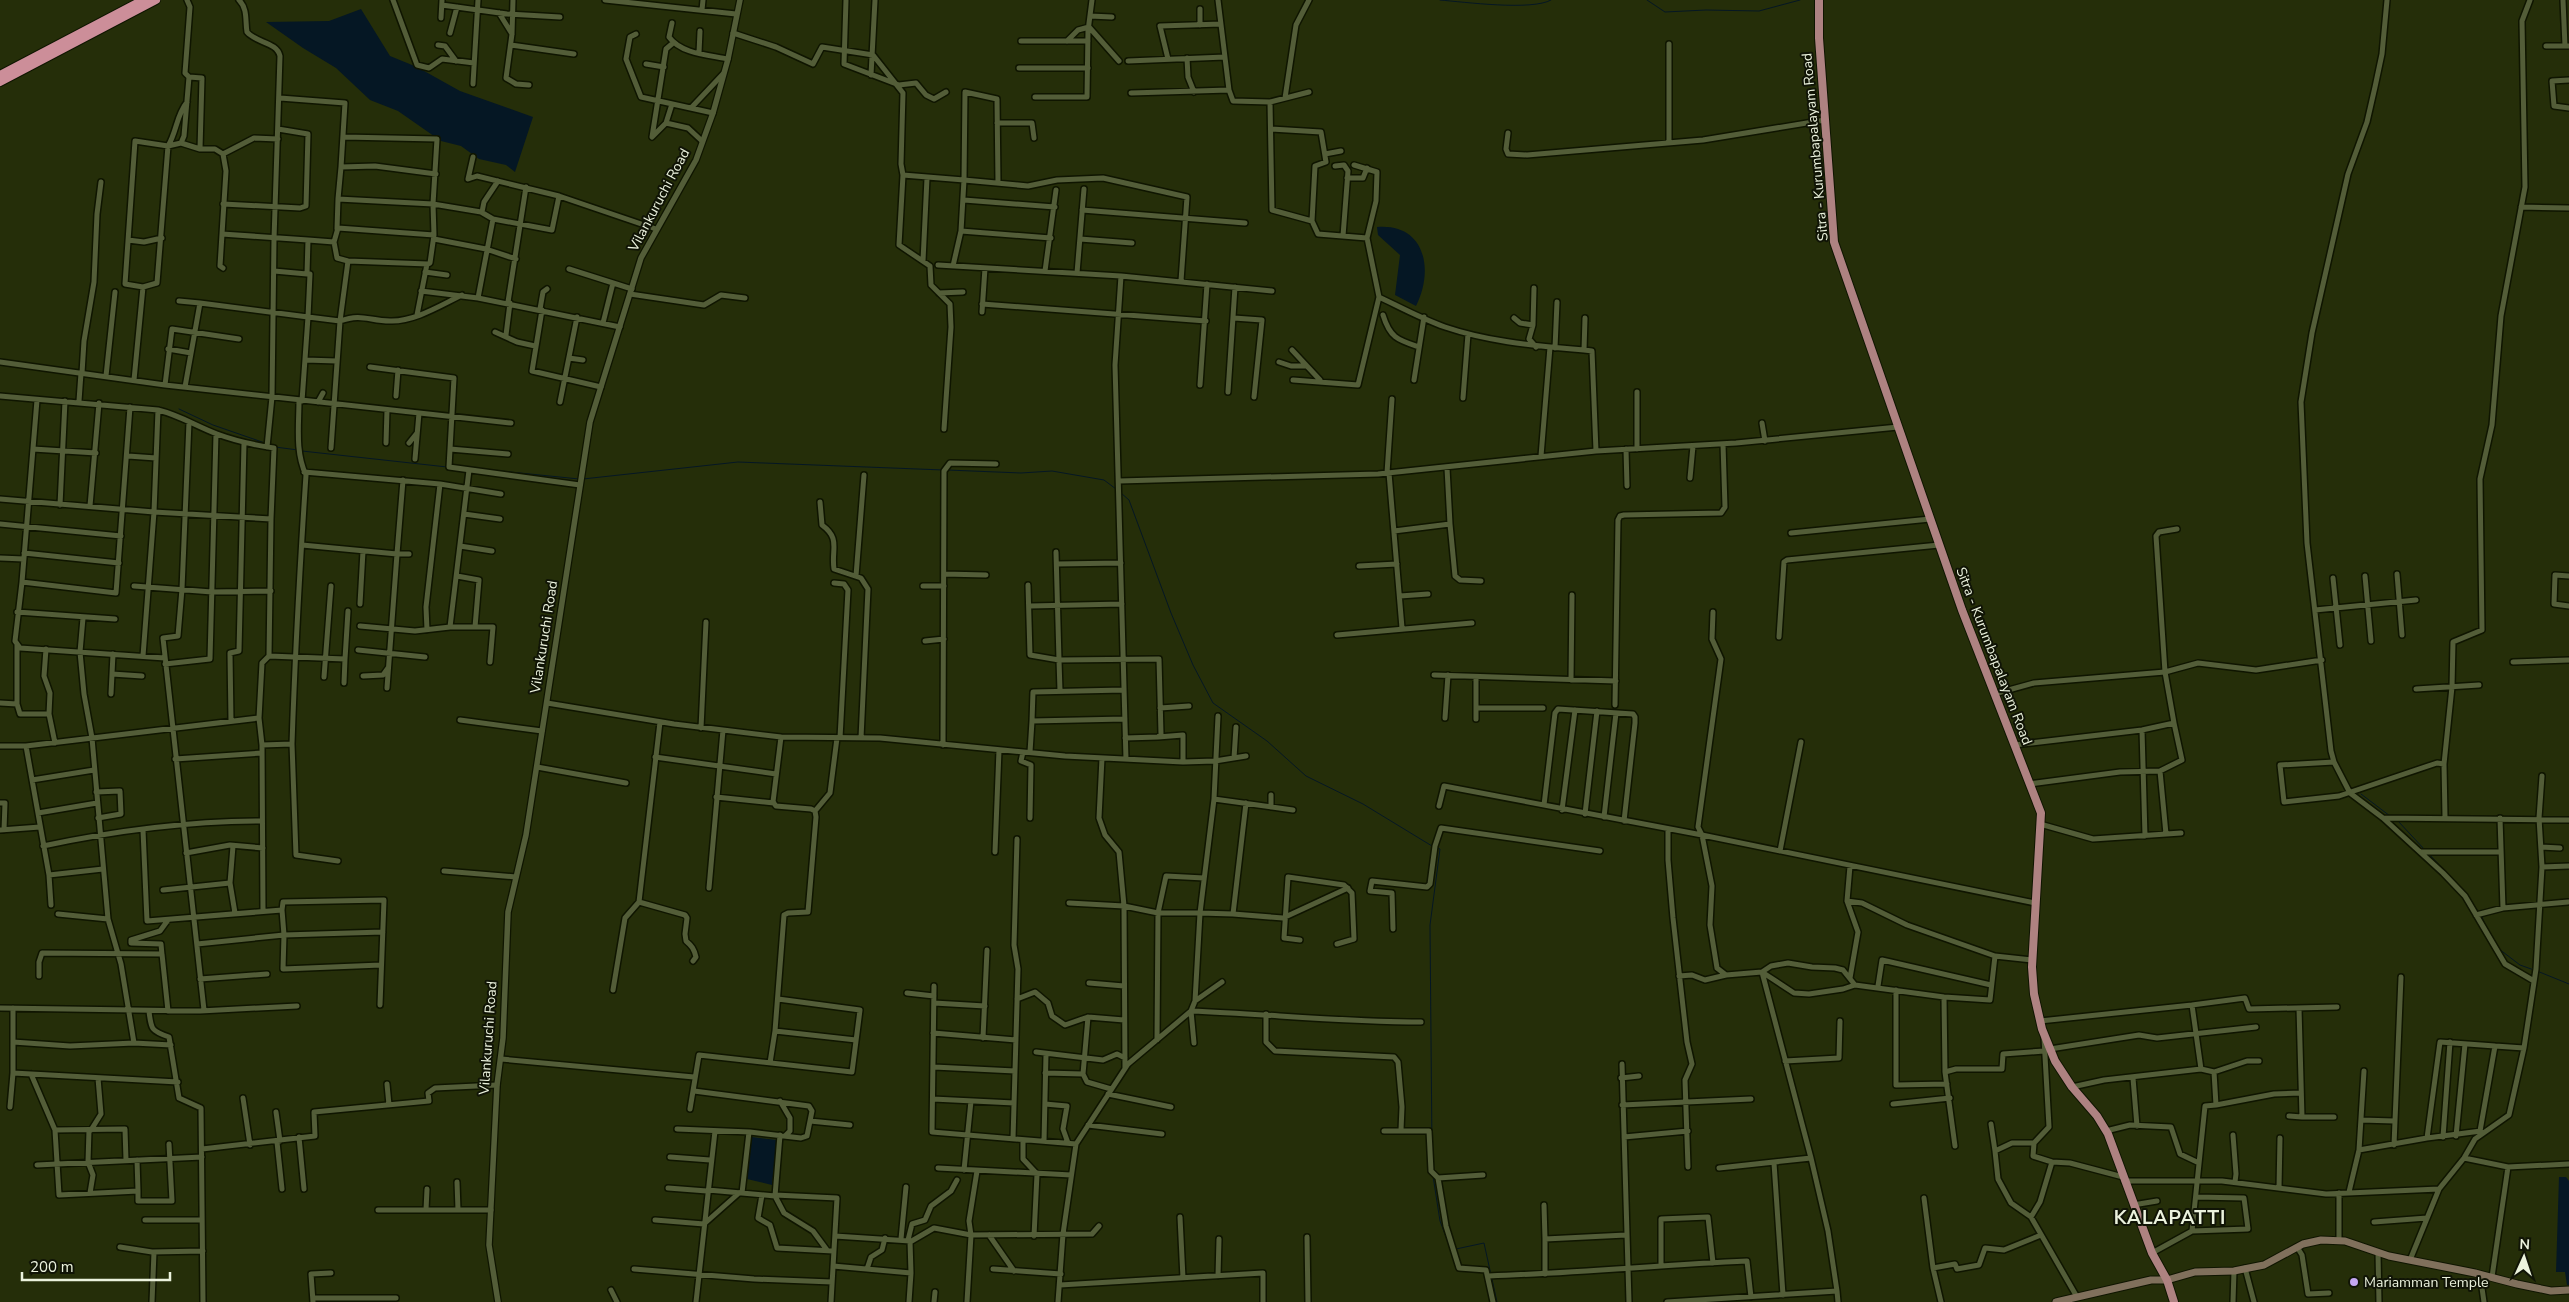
<svg xmlns="http://www.w3.org/2000/svg" width="2569" height="1302" viewBox="0 0 2569 1302" font-family="'Nunito Sans',sans-serif">
<style>
.water{fill:#051724}
.lines{fill:none;stroke-linecap:round;stroke-linejoin:round}
.stream{stroke:#051724;stroke-width:1}
.minor-casing{stroke:#0f1500;stroke-width:8}
.tertiary-casing{stroke:#0f1500;stroke-width:8}
.secondary-casing{stroke:#0f1500;stroke-width:9}
.primary-casing{stroke:#0f1500;stroke-width:10}
.trunk-casing{stroke:#0f1500;stroke-width:10}
.minor{stroke:#535d38;stroke-width:5}
.tertiary{stroke:#535d38;stroke-width:5.5}
.secondary{stroke:#80705c;stroke-width:7}
.primary{stroke:#ae8281;stroke-width:8}
.trunk{stroke:#cc8e99;stroke-width:8}
.poi-dot{fill:#c4a7f1;stroke:#101406;stroke-width:2}
.labels{text-anchor:middle;dominant-baseline:central;stroke-width:4;stroke-linejoin:round;paint-order:stroke}
.street-label{font-size:14px;fill:#ebf2dd;stroke:#101406}
.poi-label{font-size:14px;fill:#ebf2dd;stroke:#101406;text-anchor:start}
.district-label{font-size:19px;font-weight:bold;letter-spacing:1px;fill:#ebf2dd;stroke:#101406}
</style>
<rect width="100%" height="100%" fill="#252e09"/>
<path class="water" d="M361,9L390,56L417,67L460,91L533,117L515,172L506,165L479,159L461,146L441,141L398,111L370,100L336,68L303,48L266,22L329,21Z
M1377,227C1426,223 1434,271 1416,306L1395,295L1400,255L1378,235Z
M752,1137L777,1140L772,1185L747,1179Z
M2559,1177H2566L2569,1181V1285H2567L2565,1272H2556Z"/>
<g class="lines">
<path class="stream" d="M1440,0C1464,2 1532,11 1551,0
M1647,0L1665,12L1706,10L1759,11L1800,0
M179,409L213,425L265,443
M275,447L298,450
M302,451L447,467
M471,468L579,479
M947,470L1021,473L1052,471L1104,480L1116,489
M583,479L738,462L943,470
M1121,493L1129,500L1171,613L1193,665L1213,703L1267,741L1306,776L1363,804L1432,846
M2361,794L2390,816
M2398,821L2424,849
M2429,854L2462,889
M2468,896L2479,913
M2482,917L2487,929
M2499,949L2520,965L2534,970
M2537,971L2569,984
M1432,1150L1430,925L1440,849L1436,847
M1433,1176L1440,1221L1451,1250
M1456,1249L1484,1243L1491,1275
M1492,1279L1497,1302"/>
<g class="minor-casing">
<path id="minor" d="M187,0L190,7L185,73L189,77L202,78L200,149
M239,0C248,9 245,21 247,32C256,43 277,42 280,56L274,239L272,397L267,447
M393,0L417,65L429,68L442,59L474,63
M513,0L512,34L506,78L516,84L529,85
M605,0L736,14
M846,0L844,64L899,85L916,83L926,95L934,99L946,92
M1218,0L1229,90L1233,101L1270,102L1309,92
M2387,0L2382,54L2375,87L2367,122L2348,174L2312,333L2301,402L2307,543L2331,751L2334,762L2350,793L2383,818L2443,873L2465,896L2505,964L2534,981
M2563,0L2565,46H2569
M442,5L507,14L560,17
M1200,9V25
M702,10L703,0
M499,13L512,34
M1090,16L1112,17
M441,18L442,0
M672,23L669,37C681,54 709,55 728,59
M450,33L457,7
M733,33L776,47L813,64L822,47L873,55L903,93L901,164L903,175L899,245L930,266L931,285L950,304L951,327L944,429
M636,34L630,37L626,59L641,97L713,113
M1021,41H1088
M1067,41L1078,30L1089,27L1119,61
M438,45L445,46L456,61
M511,45L574,54
M2546,46H2565
M699,53L700,31
M1187,58L1188,77L1194,92
M1168,59L1160,26L1221,24
M1128,61L1225,57
M646,64L664,67
M1019,68H1088
M871,75L875,0
M2569,80L2552,81L2554,106L2569,108
M473,84L478,0
M1131,93L1229,90
M1035,97H1087L1088,31L1092,0
M280,98L345,103L341,167L375,166L436,174
M1285,98L1296,25L1309,0
M187,102C176,116 177,131 168,146L157,283L143,287L125,284L135,141L168,146L181,143L200,149H215L223,154L226,171L222,234
M1270,102L1272,210L1312,221L1318,234L1367,238L1379,297C1400,307 1422,319 1445,327C1492,343 1542,346 1592,351L1596,451L1736,443L1898,427
M672,104L666,123L652,137L666,49L673,43
M691,108L723,74
M666,123L688,128L702,141
M997,123H1032L1034,138
M1271,129L1321,132L1326,162L1315,166L1312,221
M1508,133L1506,149L1508,154L1527,155L1703,140L1825,120
M344,137L437,139L433,204L481,212L493,219L478,298L620,327
M1669,142V44
M181,143L184,136L189,77
M223,154L254,138L278,139
M1325,154L1341,151
M473,157L468,179L477,176L559,196
M1354,165L1377,172L1376,201L1367,238
M1335,166L1344,165L1348,171L1343,236
M903,175L964,180L965,92L997,99L998,183
M1347,178H1363L1367,168
M338,199L341,167
M964,200L1055,207
M223,204L300,208L306,206L308,134L278,129
M2521,207L2569,208
M1082,210L1245,223
M482,212L484,202L498,181
M493,219L552,230L559,196L656,229
M961,231L1051,238
M434,239L486,249L516,259
M1080,239L1132,243
M128,240L144,242L162,238
M308,240L334,242L338,228L434,235L433,204L338,199L337,229
M334,242L337,258L348,261L428,264L430,263L434,235
M348,261L340,321C362,313 369,321 390,321C414,322 441,305 462,295
M923,261L927,178
M938,265L1121,276L1272,291
M953,266L961,231L964,180L1028,186L1057,180L1103,178L1187,197L1181,281
M223,268L220,266L222,234L308,240L307,274H310L308,317L340,321L331,448
M569,269L632,289
M274,271L307,274
M1045,271L1056,190
M425,272L447,275
M1077,273L1084,189
M1121,276L1115,365L1126,759
M1534,288L1533,325L1529,339L1536,347
M421,291L478,298
M939,293L963,292
M630,294L704,305L721,295L745,298
M179,301L200,303
M508,302L526,187
M982,304L1206,321
M540,309L543,292L547,289
M542,310L532,371L601,387
M982,312L985,268
M417,315L427,264
M1383,315C1390,338 1398,340 1419,347
M1234,318L1262,320L1254,397
M1514,318L1520,323L1533,325
M603,323L613,283
M495,332L517,342L535,346
M506,335L510,303
M1555,348L1557,302
M168,349L191,353
M1292,350L1320,380
M1584,350L1585,318
M569,358L583,360
M305,360L337,361
M0,362L165,385L511,423
M1279,362L1291,366H1305
M370,367L454,378L449,467L580,485
M82,373L84,341L94,282L97,214L101,182
M106,376L115,292
M134,380L143,287
M1293,380L1358,385L1379,297
M1414,380L1424,317
M165,385L172,329L239,339
M1200,385L1207,284
M185,387L200,303L308,317L302,401
M1228,392L1235,287
M0,396L158,410C179,415 196,426 217,434C236,441 254,445 274,448L271,519L154,512L158,410
M396,396L398,370
M1463,398L1468,334
M37,400L22,582L116,593L130,407
M79,401L81,373
M318,402L323,393
M560,402L577,317
M189,422L182,589L178,636L163,638L204,1010
M1762,423L1765,441
M386,443L387,410
M409,443L417,433
M33,449L96,453
M450,449L508,454
M1626,449L1627,486
M1637,449V392
M128,456L156,458
M1541,456L1550,347
M415,459L419,413
M304,472L440,484L501,494
M1387,473L1392,399
M1389,473L1402,628
M1690,478L1693,446
M403,480L397,554H409
M1119,481L1378,474L1596,451
M0,499L154,512L143,656
M820,502L822,525C841,539 831,549 834,569L861,578L868,589L861,738
M60,505L65,401
M90,506L99,403
M464,514L500,519
M271,519L269,656L345,659L344,683
M0,524L121,536
M1450,524L1455,576L1460,580L1481,581
M1394,531L1450,524L1447,468
M1791,533L1930,519
M302,545L397,554L387,688
M460,546L492,551
M24,553L119,563
M0,558L24,559
M1057,564L1121,563
M1359,566L1397,564
M944,574L986,575
M2397,574L2402,635
M457,576L479,580L475,627H493L490,662
M856,576L864,475
M2365,576L2371,641
M2569,576L2555,575L2554,604L2569,606
M2333,578L2340,645
M22,582L15,641L20,648L165,658
M1028,585L1030,655L1059,660L1056,552
M134,586L212,592L271,591
M923,586H944
M1400,596L1428,594
M360,604L363,551
M1030,606L1122,604
M2315,610L2416,600
M17,612L115,619
M1713,612L1712,639L1721,659L1698,827L1702,835L1712,886L1710,925L1717,968L1726,975
M83,618L80,652L84,694L92,738L108,919L121,964L134,1043
M360,626L415,631L450,627H475
M450,627L469,470
M427,630L426,607L440,484
M1337,635L1472,623
M1779,637L1784,562L1787,560L1939,545
M925,641L944,639
M17,645V704L20,714H49
M46,649L44,676L50,693L49,714L55,743
M358,650L425,657
M345,659L348,611
M2513,662L2569,660
M165,664L210,659L216,434
M112,674L142,676
M1434,675L1616,681
M363,676L383,675L388,668
M324,677L331,586
M1571,680L1572,595
M2416,689L2479,685
M1060,691L1059,660L1159,659L1161,734L1158,737L1125,738
M111,694L113,654
M1994,694L2034,683L2165,672L2198,663L2256,670L2322,660
M0,703L17,704
M547,703L674,724L781,737L880,738L1065,756L1183,762L1215,761L1246,756
M1615,705L1618,520L1620,516L1624,515L1721,513L1725,507L1723,444
M1160,708L1189,706
M1476,708H1543
M1445,718L1448,675
M1476,719V677
M460,720L542,731
M231,721L230,653L239,651L244,443
M1032,721L1033,692L1124,690
M701,728L706,622
M2142,730L2145,836
M1158,737L1183,735V762
M292,744L296,855L338,861
M262,745L292,744C295,654 300,565 306,475C295,452 299,425 299,400
M943,745L944,471L950,463L996,464
M2014,745L2142,730L2174,723L2165,672L2156,536L2159,532L2177,529
M0,746H26L259,718
M26,746L49,875L103,869
M1023,752L1021,761L1031,765L1030,818
M1030,752L1032,721L1125,719
M655,757L776,774
M1102,758L1099,818L1105,835L1119,852L1124,906L1158,913L1166,876L1204,878
M1234,758L1236,727
M175,759L262,753
M2334,762L2280,765L2284,802L2339,796L2437,763L2444,764
M537,767L626,783
M2160,771L2166,834
M32,780L94,770
M2029,784L2120,772L2160,771L2182,760L2174,723
M96,792L120,791L121,814L98,818
M1271,795V807
M716,797L774,803
M1214,799L1293,810
M0,803H5L4,830
M1544,805L1555,713L1558,709L1633,714L1635,717V723L1624,821
M1439,806L1444,786L1702,835L2035,903
M1562,810L1575,710
M815,811L830,793L837,738H840L848,590L844,584L834,583
M38,813L97,803
M1585,814L1597,711
M1604,817L1616,713
M2445,817L2444,764L2452,687L2453,642L2482,630L2480,479L2492,425L2501,316L2525,187L2522,21L2530,0
M2383,818L2569,820
M2500,818L2503,908
M2040,824L2093,839L2181,833
M0,830L40,827
M143,830L147,921L282,910L283,902L384,900L380,1005
M1668,830V860L1673,918L1687,1042L1692,1064L1685,1080L1688,1167
M43,846C114,831 190,821 262,821
M233,846L230,883L235,913
M2541,847L2560,848
M1780,851L1801,742
M995,852L999,750
M2421,852H2500
M186,853L230,845L263,848
M2542,867L2569,866
M444,871L516,877
M49,875L51,905
M709,888L723,730
M163,890L230,883
M1847,901L1862,903L1907,925L1995,956
M639,902L660,722
M1069,903L1124,906L1125,1068
M263,910L262,745L259,718L262,663L269,656
M282,910L284,935L383,932
M58,914L108,919
M1233,914L1283,918L1348,888
M2476,915L2503,908L2568,902
M1393,929L1392,893L1370,891L1372,881L1427,887L1430,884L1435,846L1441,828L1600,851
M1300,940L1284,938L1288,877L1344,885L1352,893L1354,939L1337,944
M197,944L284,935L283,969L381,965
M162,955L161,944L131,943V940L160,931L168,920
M39,976V962L42,953L162,954L168,1011
M1679,976L1692,975L1705,980L1726,975L1762,972L1794,993L1809,994L1843,989L1855,985L1944,997L1990,1000L1995,956L2032,960
M1850,978L1858,932L1847,901L1850,866
M200,979L267,974
M1089,983L1124,986
M934,986L932,1132L1076,1144
M1878,986L1882,960L1991,985
M613,990L625,918L639,902L685,915L687,918L685,934L686,941C692,946 694,949 696,957L693,961
M1896,990V1085L1947,1084
M907,993L934,996
M1944,997L1945,1072L1955,1146
M1017,999L1035,992L1048,1003L1052,1016L1065,1025L1088,1017L1124,1020
M1195,1001L1222,982
M934,1003L985,1006
M2192,1005L2245,998L2249,1009L2337,1007
M0,1008L200,1011L297,1006
M149,1011C151,1029 151,1031 169,1037L179,1098L201,1108L203,1302
M1266,1014V1042L1275,1051L1394,1057L1398,1062L1402,1107L1401,1130
M2040,1021L2192,1005L2201,1069L2214,1072L2216,1105L2205,1106L2192,1231L2152,1253
M775,1031L856,1040
M933,1033L1016,1040
M983,1038L987,950
M2044,1038L2049,1127L2034,1143H2012L1995,1151L1998,1179L2011,1203L2031,1217L2077,1297
M1157,1040L1158,913H1200L1214,799L1218,716
M13,1042L70,1046L134,1043L171,1045
M1194,1043L1191,1011L1195,1001L1200,913L1233,914L1246,803
M2050,1049L2139,1035L2157,1038L2256,1027
M1036,1052L1103,1060L1117,1054L1125,1058
M501,1059L694,1077
M1785,1061L1839,1058L1840,1021
M770,1063L775,1031L784,915L788,913L808,912L816,817L815,811L811,809L776,806L773,802L781,737
M1622,1064L1629,1302
M934,1067L1015,1071
M1945,1072L1956,1069H2002L2003,1054L2044,1051
M2214,1072L2247,1061H2259
M13,1073L178,1082
M1045,1073L1083,1074L1087,1082L1111,1089
M31,1074L55,1130
M1083,1074L1088,1017
M1621,1078L1639,1076
M2133,1078L2137,1126
M387,1084L389,1105
M2072,1087L2104,1080L2201,1069
M1108,1094L1171,1107
M243,1098L250,1145
M933,1099L1014,1103
M780,1101L790,1118V1131L785,1136
M1045,1104L1067,1106L1063,1129L1068,1143
M1893,1104L1950,1098
M1622,1105L1751,1099
M2216,1105L2274,1094L2301,1093
M10,1107L13,1073V1008
M690,1109L699,1055L852,1072L860,1010L778,999
M276,1112L280,1141
M2289,1116L2302,1117L2299,1008
M2302,1117H2334
M2361,1120L2394,1121
M810,1121L850,1125
M1991,1124L1995,1151
M1088,1125L1162,1134
M677,1129L750,1132L801,1138L807,1136L812,1111L809,1106L694,1091
M89,1130L88,1162L93,1175L90,1193
M91,1130L101,1114L98,1078
M1384,1131H1429L1431,1171L1438,1178L1446,1226L1459,1268L1486,1270L1493,1302
M2106,1131L2130,1125L2171,1127L2180,1154L2199,1163
M2480,1131L2495,1046L2524,1048
M2233,1135L2236,1174L2235,1182
M2456,1136L2465,1044
M299,1137L304,1189
M1624,1137L1688,1131
M2443,1137L2450,1042
M2427,1138L2481,1131
M1013,1139L1018,969L1014,945L1017,839
M1023,1140V1159L1037,1174L1034,1236
M1044,1141L1046,1054
M277,1142L282,1189
M2034,1143L2033,1156L2052,1162L2070,1163L2123,1177
M2394,1145L2401,977
M202,1149L315,1136L314,1112L429,1101L428,1093L435,1088L497,1085
M2359,1150L2364,1071
M670,1157L710,1160
M1811,1158L1762,972L1771,966L1788,963L1812,967L1835,968L1843,970L1855,985
M2464,1158L2508,1167L2569,1164
M126,1160L125,1129L55,1130L59,1195L138,1191V1201H172L169,1144
M137,1160L138,1191
M1774,1163L1783,1295
M37,1165L202,1157
M938,1168L1071,1175
M1719,1168L1811,1158L1828,1231L1837,1291
M964,1170L971,1101
M1438,1178L1483,1175
M2124,1181H2222L2326,1194L2439,1189L2410,1260
M457,1182L458,1210
M668,1188L707,1191
M2279,1188L2280,1138
M2439,1189L2464,1158L2475,1139L2509,1115L2524,1048L2536,969L2542,867L2539,818L2542,776
M708,1190L775,1196L780,1135
M2349,1192L2359,1150L2427,1138L2440,1042L2495,1046
M742,1193L749,1132
M2339,1193V1241
M762,1195L758,1218L770,1225L777,1248L833,1251
M775,1195L837,1198L831,1302
M775,1196L784,1213L813,1231L827,1250
M1924,1198L1933,1268
M1544,1205L1545,1239
M2133,1205L2157,1201
M378,1210H491
M426,1210L427,1189
M1180,1217L1183,1278
M2031,1217L2040,1202L2052,1162
M145,1220H202
M655,1220L704,1224L739,1193
M2374,1222L2427,1218
M2192,1231L2248,1229L2244,1198L2196,1197
M989,1235L1014,1271
M835,1236L910,1241L911,1273L909,1302
M1307,1237L1308,1302
M901,1239L906,1187
M908,1240L912,1224L925,1220L931,1206L951,1191L957,1180
M910,1242L934,1228L971,1235L1092,1234L1099,1226
M120,1247L152,1252L203,1251
M2297,1247L2302,1255L2308,1294L2329,1293
M2378,1253L2379,1302
M1661,1264V1219L1708,1217L1713,1263
M833,1266L911,1273
M2245,1268L2254,1302
M634,1269L754,1279L832,1282
M867,1269L871,1257L882,1250L885,1238
M993,1269L1061,1274
M1545,1274V1239L1626,1235
M2480,1274L2484,1302
M1218,1276L1219,1239
M1489,1276C1575,1273 1661,1265 1747,1261L1751,1297
M2492,1277L2508,1167
M1060,1285L1263,1273V1302
M611,1290L617,1302
M313,1298H396
M152,1302L154,1252
M313,1302L311,1274L331,1273
M696,1302L715,1131
M934,1302L935,1292
M967,1302L971,1235L969,1221L977,1171
M1058,1302L1063,1234L1076,1144L1128,1064L1191,1011C1268,1014 1344,1022 1421,1022
M1667,1302L1837,1291L1838,1302
M1941,1302L1933,1268L1955,1264L1957,1269L1979,1265L1985,1248L2004,1250L2041,1235
M2233,1302L2234,1271"/>
</g>
<g class="tertiary-casing">
<path id="tertiary" d="M498,1302L489,1245L497,1085L503,1038L508,912L526,835L590,422L641,258L696,160L713,113L728,59L740,0"/>
</g>
<g class="secondary-casing">
<path id="secondary" d="M2056,1302L2151,1280H2167L2195,1272L2234,1271L2264,1265L2303,1244L2321,1240L2345,1241L2389,1256L2475,1273L2517,1284L2551,1291L2569,1290"/>
</g>
<g class="primary-casing">
<path id="primary" d="M1819,0V38L1834,242L1962,610L2041,813L2032,967L2034,994L2042,1029L2055,1061L2072,1087L2097,1116L2108,1134L2152,1253L2167,1280L2174,1302"/>
</g>
<g class="trunk-casing">
<path id="trunk" d="M0,75L143,0
M0,82L156,0"/>
</g>
<use href="#minor" class="minor"/>
<use href="#tertiary" class="tertiary"/>
<use href="#secondary" class="secondary"/>
<use href="#primary" class="primary"/>
<use href="#trunk" class="trunk"/>
</g>
<circle class="poi-dot" cx="2354" cy="1282" r="5"/>
<g class="labels">
<g class="street-label">
<text transform="translate(1815 147) rotate(-95)">Sitra - Kurumbapalayam Road</text>
<text transform="translate(659 200) rotate(-62)">Vilankuruchi Road</text>
<text transform="translate(544 637) rotate(-81)">Vilankuruchi Road</text>
<text transform="translate(1994 656) rotate(69)">Sitra - Kurumbapalayam Road</text>
<text transform="translate(488 1038) rotate(-86)">Vilankuruchi Road</text>
</g>
<g class="poi-label">
<text x="2364" y="1282">Mariamman Temple</text>
</g>
<g class="district-label">
<text x="2170" y="1218">KALAPATTI</text>
</g>
</g>
<g transform="translate(2524 1257) rotate(3)" stroke="#101406" stroke-width="4" paint-order="stroke">
<path d="M0-4L9 19L0 12L-9 19Z" fill="#ebf2dd"/>
<text y="-8" font-size="14" font-weight="bold" text-anchor="middle" fill="#ebf2dd">N</text>
</g>
<path d="M22 1272v8h148v-8" fill="none" stroke="#ebf2dd" stroke-width="2.5"/>
<text x="30" y="1272" font-size="15" fill="#ebf2dd" stroke="#101406" stroke-width="4" paint-order="stroke">200 m</text>
</svg>
